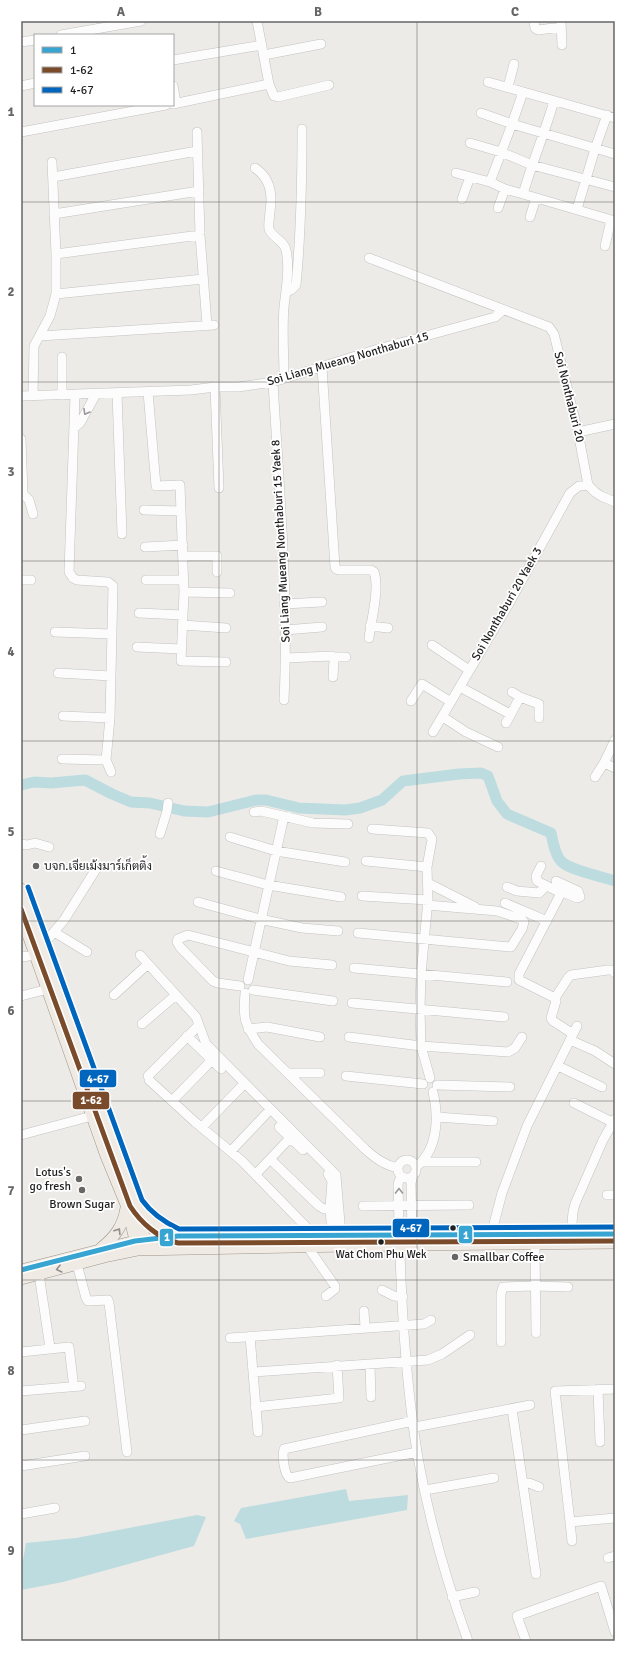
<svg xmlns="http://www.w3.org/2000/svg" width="636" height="1662" viewBox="0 0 636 1662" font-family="Signika,Sarabun,sans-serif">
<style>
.water{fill:#bddcdf}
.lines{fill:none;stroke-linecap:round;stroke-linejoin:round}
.river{stroke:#bddcdf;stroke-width:11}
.minor-casing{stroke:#c3c2c0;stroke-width:10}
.major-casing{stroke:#a29686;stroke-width:12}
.minor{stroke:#fcfcfc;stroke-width:9}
.major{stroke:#f0eae5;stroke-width:11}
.bus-1-casing{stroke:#fff;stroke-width:8}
.bus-2-casing{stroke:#fff;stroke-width:8}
.bus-3-casing{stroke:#fff;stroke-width:8}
.bus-1{stroke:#38a4d2;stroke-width:5}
.bus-2{stroke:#7a4b2a;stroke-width:5}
.bus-3{stroke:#0065bd;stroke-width:5}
.oneway{stroke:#999}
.oneway2{stroke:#928f8c}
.grid{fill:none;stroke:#676665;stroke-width:1;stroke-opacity:0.55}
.poi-dot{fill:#676665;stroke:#fff;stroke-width:1.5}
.bus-dot{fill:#1f1f1f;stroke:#fff;stroke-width:1.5}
.labels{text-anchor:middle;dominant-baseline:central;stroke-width:3.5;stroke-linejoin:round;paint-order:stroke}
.bus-label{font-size:11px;fill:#1f1f1f;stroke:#fff}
.street-label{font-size:12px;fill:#1f1f1f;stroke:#fff}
.poi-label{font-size:12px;fill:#1f1f1f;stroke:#fff;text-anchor:start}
.line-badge{stroke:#fff;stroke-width:1.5}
.badge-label{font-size:11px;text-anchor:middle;font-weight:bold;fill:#fff}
.neatline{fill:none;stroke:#676665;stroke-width:1.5}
.grid-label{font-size:13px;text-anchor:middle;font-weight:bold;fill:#676665}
</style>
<rect width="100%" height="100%" fill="#edebe8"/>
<path class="water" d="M346,1489L349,1501L408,1495L407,1510L246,1539L240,1524L234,1521L241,1508Z
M197,1515L206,1517L194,1546L63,1582L21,1590V1560H23L26,1543L76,1538Z"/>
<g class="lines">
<path class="river" d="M21,785L34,782L51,783L85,780L112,794L131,802L150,803L184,811L208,812L256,800H266L299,808L345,810L360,808L382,800L403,781L459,774L481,773L488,776L497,801L507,814L551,833C553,842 555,856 562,862C570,870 603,877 615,881"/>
<g class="minor-casing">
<path id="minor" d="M257,21L269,84L274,96L278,97L329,85
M534,21L535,28L538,30L561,27
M561,21L562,45
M61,35L141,21
M21,42L35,40
M264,55L321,44
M173,60L262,45
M488,82L615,118
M21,86L35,83
M173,86L176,103
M508,87L514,64
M173,104L269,84
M481,113L512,124L615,154
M21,132L166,105
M197,132L200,235L207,325
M470,143L501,152L532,165L615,187
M255,168C270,178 273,193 270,211C270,216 268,223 269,229C272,238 284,240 286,250C290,268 286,289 284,307C282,331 284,354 284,378
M456,173L490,182L505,189L523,194L615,221
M53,177L197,151
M490,182L512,124L523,92
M523,194C532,163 545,132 554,101
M462,199L470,177
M498,208L505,189
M577,209L595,149L607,115
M54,214L199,191
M530,217L536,198
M605,246L611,220
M56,254L200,235
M369,258L549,327L554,334L578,432L588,485L595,492L601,496L615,502
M286,291L291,290L296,285C301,233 302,181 302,129
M56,294L203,279
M40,336L214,325
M62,357V395
M322,367L335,567L336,569L339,570H371L374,572C380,589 371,620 369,638
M273,382C279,487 289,594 284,700
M215,387L219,488
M148,392L156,486L180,485L184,592L181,661L226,662
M117,393L122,534
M33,395L34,346L50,316L56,294V254L52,162
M21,396L191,390L215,387H238L273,382L378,349L495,317L503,310
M74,428L80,423L96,394
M578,432L615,424
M21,439L23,494L29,500L33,514
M144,510L181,511
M145,547L183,545
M183,556H217V572
M21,580H31
M146,580H183
M184,592L230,593
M284,604L322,602
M139,613L183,615
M183,625L226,628
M370,626L388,628
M285,630L322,627
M55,632L112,634
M432,645L469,670
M137,647L181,649
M334,657H346
M286,658L332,656L334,660L333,677
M58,673L111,676
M460,687L510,714
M520,697L539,704V718
M411,701L422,684L451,702
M63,716L110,718
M443,717L466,732L498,747
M506,723L520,697L512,692
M433,732L507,607L570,493L579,486L588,485
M62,759L106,760L110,718L113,586L108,582L77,580L73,578L69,572L75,395
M106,760L111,772
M604,763L615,768
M595,777L604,763L615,740
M254,812L261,811L313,823L348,824
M372,829L428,833L432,839L427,867L428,900L421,974L420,1009L421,1046L430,1078
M160,834L167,811L168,803
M230,837L276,851L345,862
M21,844L27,845L35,843L49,847
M366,861L427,867
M541,866L536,876L537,881L561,893
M216,871L268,885L341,897
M556,881L578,891L580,897L577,898L565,893H561L519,974V980L555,998L556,1001L551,1018L553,1021L573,1034
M428,883L475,907
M507,887L517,891L539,893L546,886
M362,896L428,900
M198,902L260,919L302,928L338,931
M505,903L547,921
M54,932L87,952
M358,933L511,947L522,929L524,922L521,919L497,911L427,905
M42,946L64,920L98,866
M140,955L196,1017L206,1044L336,1175L341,1235
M21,957L36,955
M354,968L507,982
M248,980L284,816
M240,986L218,983L213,981L180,947L177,942L178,939L188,935L289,961L332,965
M253,990L333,1001
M245,993C243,1019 244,1022 258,1044L365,1149C375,1158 384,1165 398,1168
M114,995L148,964
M21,996L48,989
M555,998L568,978L571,975L608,970H612L615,973
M352,1003L504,1017
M142,1024L176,995
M248,1029L267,1027L320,1037
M187,1036L221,1069
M349,1037L421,1046L508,1052L515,1048L522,1037
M570,1040L595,1051L615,1064
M558,1066L602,1087
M290,1073H320
M148,1076L198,1026
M346,1076L423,1084
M149,1080L195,1122L242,1161L314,1235
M437,1085L510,1087
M172,1101L212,1060
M574,1103L612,1122
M437,1117L493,1121
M202,1127L244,1084
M279,1127L303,1150
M21,1135L92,1116
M231,1151L266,1114
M270,1159L319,1206L324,1209L335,1208
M398 1169a9 9 0 1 1 18 0a9 9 0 1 1-18 0Z
M423,1162H476
M416,1167C438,1150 439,1117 433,1092
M256,1174L290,1138
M328,1174L332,1181L330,1208L332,1235
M401,1176L398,1184C400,1273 403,1363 417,1452C428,1516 446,1580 468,1641
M607,1195H615
M363,1206L469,1205
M412,1235L411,1183L413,1176
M491,1235L502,1193L527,1126L577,1026
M571,1235L573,1212L575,1204L603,1140L615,1119
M535,1243L536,1333
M307,1246L335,1286V1289L326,1296
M77,1264L86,1298L88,1301L108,1300L109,1303L127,1452
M39,1274L50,1348
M382,1290L394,1296L403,1297
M364,1311L365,1327
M250,1336L258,1432
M230,1338L424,1324L431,1320
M501,1342V1294L503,1287L536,1286L568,1287
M21,1352L69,1347L73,1380
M370,1364L371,1397
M253,1372L428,1360L442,1354L470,1335
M598,1389L600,1442
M615,1389L555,1391L570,1522L615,1518
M21,1391L81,1386
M255,1407L339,1398L337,1365
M512,1409L536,1574
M413,1421L284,1449C282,1455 284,1475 290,1478L417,1452
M415,1427L530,1405
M21,1430L85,1421
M21,1466L85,1456
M523,1484L529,1483L539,1487
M425,1490L494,1478
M21,1514L55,1508
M570,1522L572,1541
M608,1558L615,1556
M452,1597L475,1592
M526,1641L517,1616L601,1586L615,1632"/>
</g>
<g class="major-casing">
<path id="major" d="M21,889L136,1203L146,1245
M21,915L106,1156L127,1207L137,1248
M139,1207C149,1222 162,1229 177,1236
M101,1248C115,1237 123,1226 126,1208
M21,1270L135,1241L178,1236L399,1234H615
M21,1279L108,1256L137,1250L400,1245L615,1243"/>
</g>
<use href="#minor" class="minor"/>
<use href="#major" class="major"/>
<g class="bus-1-casing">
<path id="bus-1" d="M21,1270L135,1241L178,1236L615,1234"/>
</g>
<g class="bus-2-casing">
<path id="bus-2" d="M21,909L130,1206C141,1223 158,1238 178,1243L615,1241"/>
</g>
<g class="bus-3-casing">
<path id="bus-3" d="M28,887L142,1200C152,1214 164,1222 179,1229L615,1227"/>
</g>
<use href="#bus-1" class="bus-1"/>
<use href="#bus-2" class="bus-2"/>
<use href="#bus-3" class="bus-3"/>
</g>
<defs><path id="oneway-chevron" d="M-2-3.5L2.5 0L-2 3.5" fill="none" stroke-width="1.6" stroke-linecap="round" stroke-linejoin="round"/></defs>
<g class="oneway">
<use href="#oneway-chevron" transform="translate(86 412) rotate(120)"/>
<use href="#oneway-chevron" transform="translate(399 1191) rotate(-91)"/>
</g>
<g class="oneway2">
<use href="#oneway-chevron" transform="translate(118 1231) rotate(-58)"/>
<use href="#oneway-chevron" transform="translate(59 1269) rotate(166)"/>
</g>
<path class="grid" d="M219,21V1641M417,21V1641M21,202H615M21,382H615M21,561H615M21,741H615M21,921H615M21,1101H615M21,1280H615M21,1460H615"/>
<g class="poi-dot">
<circle cx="36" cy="866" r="4"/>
<circle cx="79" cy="1179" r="4"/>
<circle cx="82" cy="1190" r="4"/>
<circle cx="455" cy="1257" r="4"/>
</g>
<g class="bus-dot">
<circle cx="453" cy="1228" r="3.5"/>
<circle cx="381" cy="1242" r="3.5"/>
</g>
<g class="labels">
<g class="bus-label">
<text x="381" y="1254">Wat Chom Phu Wek</text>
</g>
<g class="street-label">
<text transform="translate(348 359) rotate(-16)">Soi Liang Mueang Nonthaburi 15</text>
<text transform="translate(569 397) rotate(76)">Soi Nonthaburi 20</text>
<text transform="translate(281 541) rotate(-93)">Soi Liang Mueang Nonthaburi 15 Yaek 8</text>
<text transform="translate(507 604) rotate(-60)">Soi Nonthaburi 20 Yaek 3</text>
</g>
<g class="poi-label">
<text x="44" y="866">บจก.เจียเม้งมาร์เก็ตติ้ง</text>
<text x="71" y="1172" text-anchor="end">Lotus's<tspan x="71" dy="14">go fresh</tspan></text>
<text x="82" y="1204" text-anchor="middle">Brown Sugar</text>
<text x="463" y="1257">Smallbar Coffee</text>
</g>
</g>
<g class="line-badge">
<rect x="79" y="1069" width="38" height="19" rx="4" fill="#0065bd"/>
<rect x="72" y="1091" width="38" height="19" rx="4" fill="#7a4b2a"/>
<rect x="392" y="1218" width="38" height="20" rx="4" fill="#0065bd"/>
<rect x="458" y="1225" width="15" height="19" rx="4" fill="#38a4d2"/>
<rect x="159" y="1228" width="15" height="19" rx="4" fill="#38a4d2"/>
</g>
<g class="badge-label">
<text x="98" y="1083">4-67</text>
<text x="91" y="1104">1-62</text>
<text x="411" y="1232">4-67</text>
<text x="466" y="1239">1</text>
<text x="167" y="1241">1</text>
</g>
<rect width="636" height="1662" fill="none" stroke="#ffffff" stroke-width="44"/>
<rect x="34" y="34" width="140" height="72" fill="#ffffff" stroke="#a5a5a5"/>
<rect x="42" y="47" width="20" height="6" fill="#38a4d2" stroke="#a5a5a5"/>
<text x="70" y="54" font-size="12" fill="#1f1f1f">1</text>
<rect x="42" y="67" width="20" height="6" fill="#7a4b2a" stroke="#a5a5a5"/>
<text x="70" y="74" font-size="12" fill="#1f1f1f">1-62</text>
<rect x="42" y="87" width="20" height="6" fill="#0065bd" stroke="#a5a5a5"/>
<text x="70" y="94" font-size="12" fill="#1f1f1f">4-67</text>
<rect x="22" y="22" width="592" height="1618" class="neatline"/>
<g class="grid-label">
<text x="121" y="16">A</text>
<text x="318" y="16">B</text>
<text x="515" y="16">C</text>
<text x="11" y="116">1</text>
<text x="11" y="296">2</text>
<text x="11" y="476">3</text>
<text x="11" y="656">4</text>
<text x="11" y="836">5</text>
<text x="11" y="1015">6</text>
<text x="11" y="1195">7</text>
<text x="11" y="1375">8</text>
<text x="11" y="1555">9</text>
</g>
</svg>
